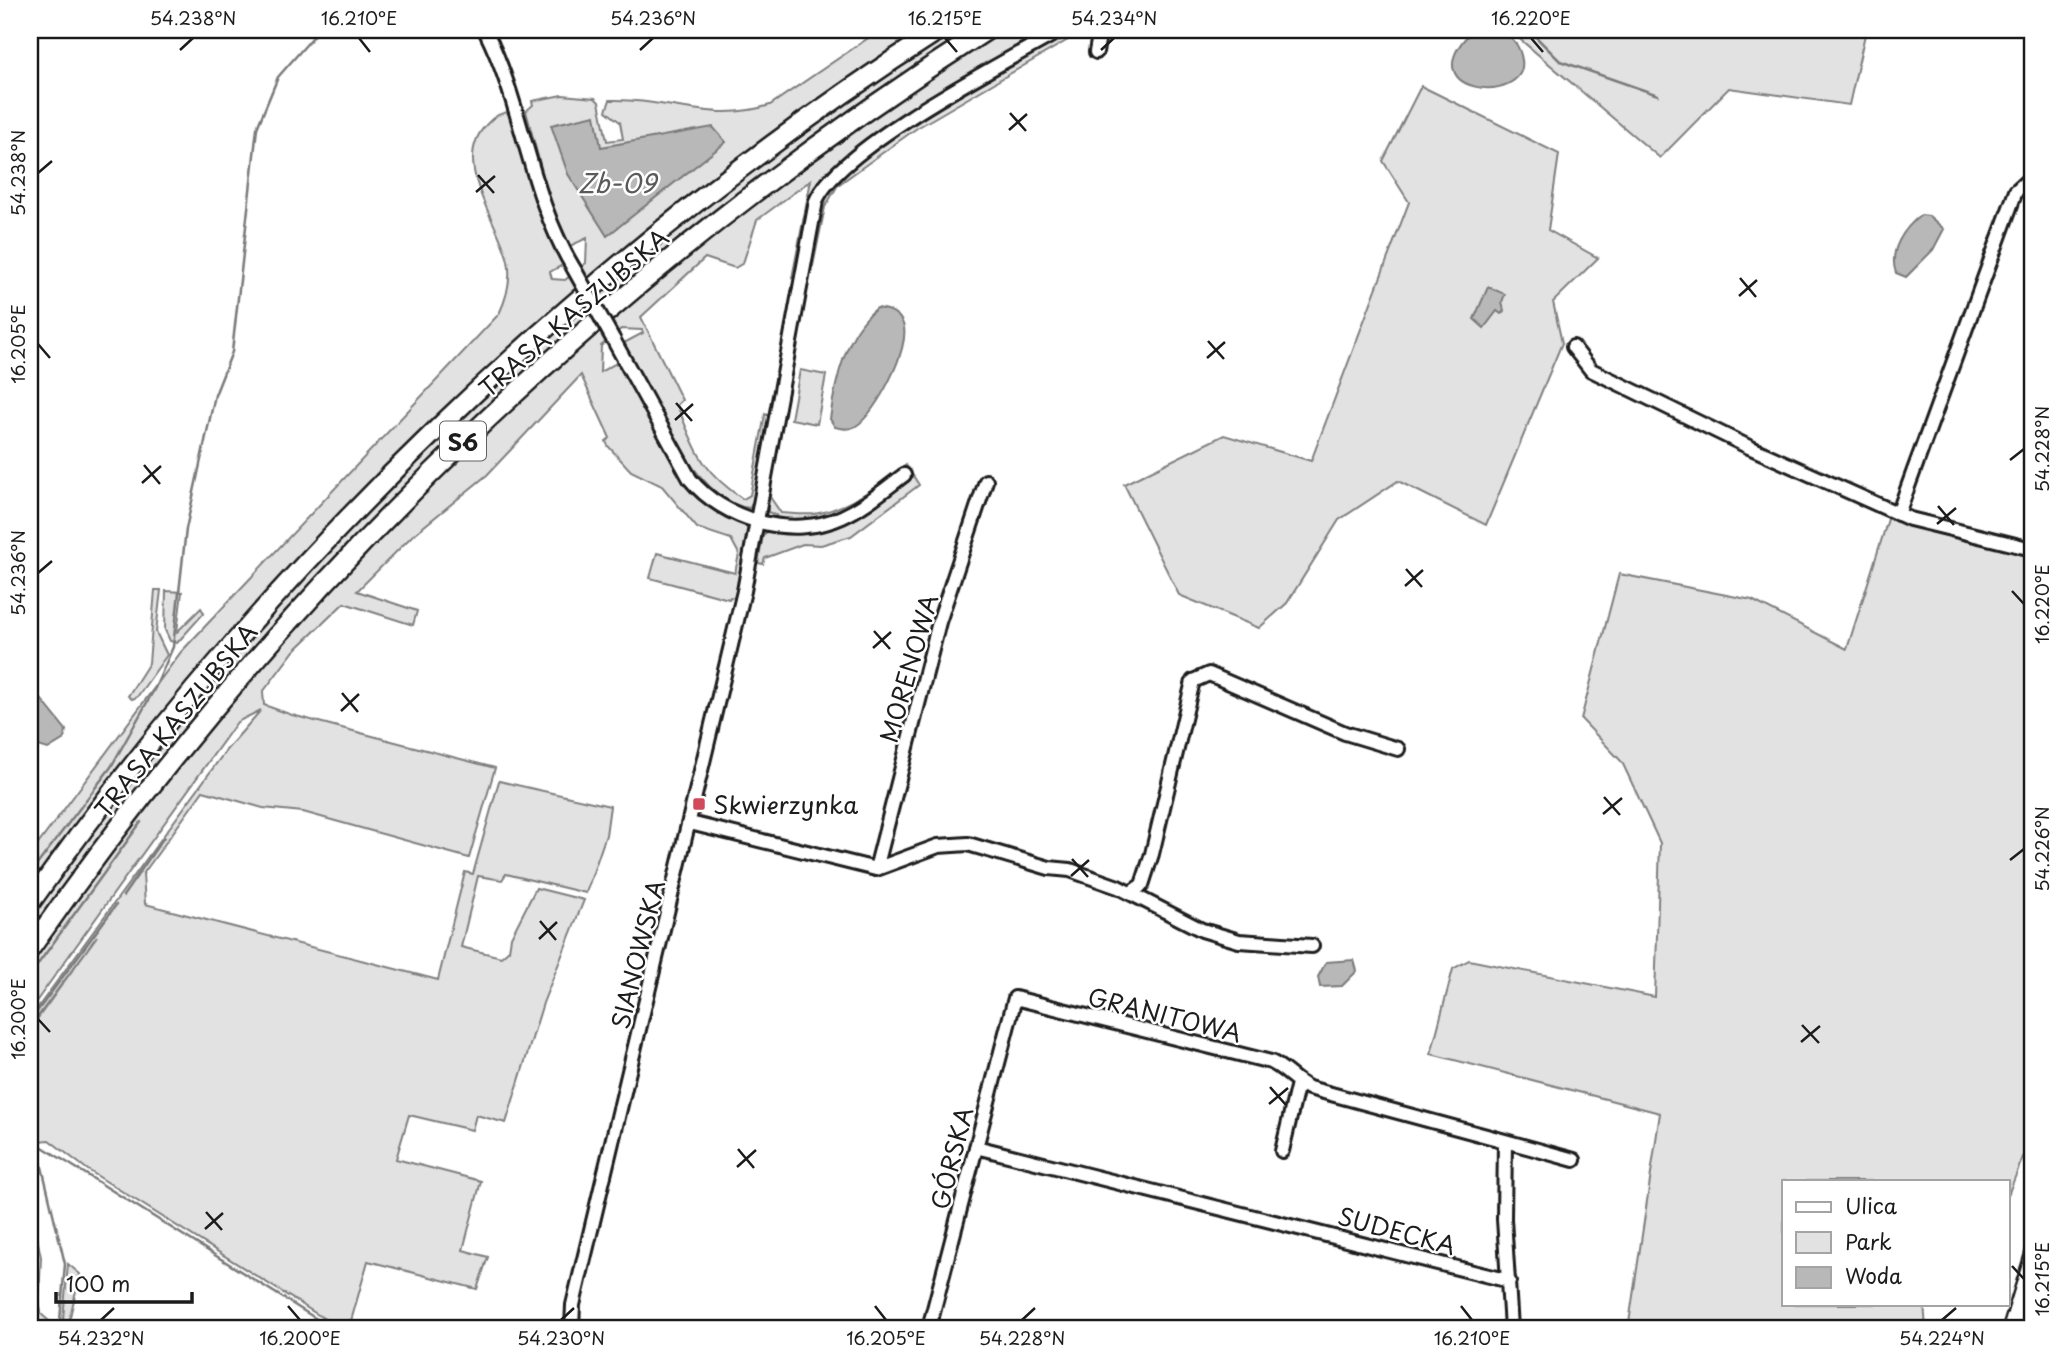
<svg xmlns="http://www.w3.org/2000/svg" width="2062" height="1358" viewBox="0 0 2062 1358" font-family="'Playpen Sans',sans-serif">
<style>
.green{fill:#e2e2e2;stroke:#7f7f7f;stroke-width:2}
.water{fill:#b8b8b8;stroke:#7a7a7a;stroke-width:2}
.lines{fill:none;stroke-linecap:round;stroke-linejoin:round}
.stream{stroke:#7a7a7a;stroke-width:2.5}
.minor-casing{stroke:#1c1c1c;stroke-width:18}
.highway-casing{stroke:#1c1c1c;stroke-width:23}
.minor{stroke:#fff;stroke-width:12}
.highway{stroke:#fff;stroke-width:18}
.rail{stroke:#1c1c1c;stroke-width:2.5}
.minor-bridge-casing{stroke:#1c1c1c;stroke-width:18;stroke-linecap:butt}
.minor-bridge{stroke:#fff;stroke-width:12}
.ticks{fill:none;stroke:#1c1c1c;stroke-width:2.5}
.poi-dot{fill:#d1495b;stroke:#fff;stroke-width:2.5}
.labels{text-anchor:middle;dominant-baseline:central;stroke-width:5;stroke-linejoin:round;paint-order:stroke}
.shield{fill:#fff;stroke:#606060;stroke-width:2}
.shield-label{font-size:23px;font-weight:bold;fill:#1c1c1c}
.street-label{font-size:24px;fill:#1c1c1c;stroke:#fff}
.poi-label{font-size:24px;fill:#1c1c1c;stroke:#fff;text-anchor:start}
.water-label{font-size:26px;font-style:italic;fill:#5a5a5a;stroke:#fff}
.neatline{fill:none;stroke:#1c1c1c;stroke-width:2.5}
.ticks-label{font-size:18px;text-anchor:middle;fill:#1c1c1c}
</style>
<rect width="100%" height="100%" fill="#fff"/>
<filter id="ink" filterUnits="userSpaceOnUse"><feTurbulence type="fractalNoise" baseFrequency=".0143" numOctaves="2"/><feDisplacementMap in="SourceGraphic" scale="14" xChannelSelector="R" yChannelSelector="G"/><feConvolveMatrix kernelMatrix="1 2 1 2 8 2 1 2 1" color-interpolation-filters="sRGB"/></filter>
<g filter="url(#ink)">
<path class="green" d="M880,30H922L795,118L686,201L430,425L30,890V855L181,652L499,314C507,297 512,280 508,261C499,221 449,162 487,124C493,117 502,112 511,112L566,263L550,272L552,279L565,280L586,263L587,238L570,246L550,202L526,111L533,105L532,101L562,95L595,98L599,102L607,141L623,139L620,122L606,111L610,100C667,98 712,124 770,105Z
M947,30H974L867,101L402,493L30,939V913L122,789L297,581L489,388L695,211Z
M999,30H1054L892,125L827,171L809,202L795,277L792,278L811,180L757,220L743,263L735,268L705,258L641,317L682,400L677,405C696,450 700,470 743,499L750,495L765,414L770,417L757,501H753L750,508C694,504 648,388 624,343L643,333L642,330L621,329L601,346L600,372L620,361L680,470L751,525L738,598L730,597L729,599L650,578L657,553L735,573L739,554L731,539L697,528L662,486L631,471L608,446L606,441L610,438L581,375L487,475L412,536L357,591L417,611L413,625L344,603L294,651L263,692L264,705L292,715L495,768L469,858L303,812L263,808L203,791L143,874L145,904L438,980L465,872L473,874L499,781L610,806L606,835L586,893L506,874L502,880L478,876L461,947L501,957L509,950L511,937L536,888L584,900L543,1003L506,1123L476,1115L472,1130L409,1115L396,1159L481,1181L463,1250L488,1257L477,1289L368,1261L349,1328H339L88,1170L49,1140L38,1141L30,1135V1029L97,936L30,1027V1018L227,749L261,710L237,722L30,1010V963L84,886L224,708L385,529L542,377L768,190Z
M1069,30H1085L917,128L838,185L825,207L813,266L808,265L818,204L829,182L932,108Z
M1509,30H1866L1849,105L1729,88L1660,158Z
M1421,86L1559,154L1548,230L1598,258L1553,302L1562,343L1486,525L1398,481L1339,520L1287,603L1259,628L1179,595L1124,484L1224,435L1311,461L1409,202L1383,161Z
M800,370L826,375L817,424L791,419Z
M776,446L770,497L781,513C792,514 804,515 814,514C845,510 882,484 906,465L908,468C867,497 828,528 775,519L776,515L768,512V503L765,502Z
M912,474L919,485L851,536L821,545L803,544L765,558L763,564L758,563L763,535L774,527L859,511Z
M1889,516L2032,554V1134L2008,1195V1181H1784V1304H1924L1926,1328H1621L1629,1323L1660,1113L1431,1054L1453,969L1469,960L1655,997L1660,843L1622,762L1581,719L1619,574L1752,600L1847,649Z
M155,590H161L156,632L167,655L137,697L132,699L128,696L149,663Z
M166,591L182,592L177,632L201,608L204,613L177,643L170,641L165,630Z
M30,1204L41,1257L39,1300L41,1314L57,1328H30Z
M68,1264L80,1274L69,1321L63,1319Z"/>
<path class="water" d="M1473,30H1502C1513,38 1520,46 1522,60C1529,106 1406,95 1473,30Z
M595,115L601,147L713,127L726,142L607,236L568,174L551,125Z
M1921,215L1929,216L1944,229L1933,250L1906,277L1896,273C1888,251 1904,228 1921,215Z
M1488,287L1505,294L1502,302L1504,311L1501,314L1497,311L1484,328L1474,319Z
M877,308C887,309 899,313 903,324C912,346 875,415 856,426C849,430 844,429 835,427L830,419C835,382 845,333 877,308Z
M30,685L66,730L64,739L48,749L35,745L30,739Z
M1354,960L1357,971L1342,986L1320,987L1318,977L1326,962Z"/>
<g class="lines">
<path class="stream" d="M1529,30L1560,61L1658,95
M30,874L111,767L155,688L173,647L186,529L215,395L232,352L257,128L278,77L319,30
M123,896L164,837
M30,975L141,822
M30,1021L116,905
M60,1320L65,1264L38,1150L41,1146L331,1328"/>
<g class="minor-casing">
<path id="minor" d="M485,30C524,107 529,195 574,269
M1096,52L1100,30
M613,339L690,479C723,520 792,540 842,517C864,507 884,490 904,475
M1573,347L1591,370L1749,447L1910,519L2032,549
M1898,514L2016,191L2027,181L2032,186
M690,823L876,869
M876,869L938,846L968,844L1049,868L1070,870L1118,887L1202,930L1239,941L1312,946
M876,869L939,622L986,481
M1132,892L1142,885L1152,854L1193,681L1209,674L1345,733L1398,749
M1505,1141L1574,1160
M976,1147L1509,1281
M1282,1151L1298,1083
M572,1328L573,1305L744,591L816,201C839,147 1005,62 1061,30
M929,1328L1015,998L1271,1062C1286,1069 1294,1081 1309,1088L1505,1141L1504,1219L1511,1328"/>
</g>
<g class="highway-casing">
<path id="highway" d="M30,903C268,565 590,253 939,30
M30,949C285,583 611,270 987,30"/>
</g>
<use href="#minor" class="minor"/>
<use href="#highway" class="highway"/>
<path class="rail" d="M2002,1328L2032,1230"/>
<g class="minor-bridge-casing">
<path id="minor-bridge" d="M574,269L613,339"/>
</g>
<use href="#minor-bridge" class="minor-bridge"/>
</g>
</g>
<path class="ticks" d="M359,38L370,52M945,38L957,52M1531,38L1543,52M180,50L193,38M640,50L653,38M1101,50L1114,38M1010,113L1026,131M1009,130L1027,114M38,173L52,161M478,175L494,193M476,192L495,176M1740,278L1756,297M1739,296L1757,280M1208,341L1224,359M38,344L50,358M1207,358L1225,342M676,403L692,421M675,420L693,404M2010,460L2024,449M144,465L160,484M142,483L161,466M1938,506L1954,525M1937,524L1956,508M1406,569L1422,587M38,573L52,561M1405,586L1423,570M2012,591L2024,604M874,631L890,649M873,648L891,632M342,693L358,712M341,711L359,694M1604,797L1620,815M1603,814L1622,798M1072,859L1088,877M2010,860L2024,849M1071,876L1089,860M540,921L556,940M539,939L557,922M38,1019L50,1032M1802,1025L1819,1043M1801,1042L1820,1026M1270,1087L1286,1105M1269,1104L1288,1088M738,1149L754,1168M737,1167L756,1150M206,1212L222,1230M205,1229L223,1213M2012,1266L2024,1279M288,1306L300,1320M875,1306L886,1320M1461,1306L1472,1320M101,1320L114,1308M561,1320L574,1308M1022,1320L1035,1308M1942,1320L1956,1308"/>
<rect class="poi-dot" x="692" y="797" width="14" height="14" rx="3.5"/>
<g class="labels">
<rect class="shield" x="440" y="421.5" width="46" height="39" rx="5"/>
<g class="shield-label">
<text x="463" y="441">S6</text>
</g>
<g class="street-label">
<text transform="translate(573 312) rotate(-41)">TRASA KASZUBSKA</text>
<text transform="translate(908 668) rotate(-74)">MORENOWA</text>
<text transform="translate(175 720) rotate(-51)">TRASA KASZUBSKA</text>
<text transform="translate(637 954) rotate(-76)">SIANOWSKA</text>
<text transform="translate(1165 1014) rotate(14)">GRANITOWA</text>
<text transform="translate(951 1158) rotate(-76)">GÓRSKA</text>
<text transform="translate(1397 1230) rotate(15)">SUDECKA</text>
</g>
<g class="poi-label">
<text x="713" y="804">Skwierzynka</text>
</g>
<g class="water-label">
<text x="617" y="182">Zb-09</text>
</g>
</g>
<rect width="2062" height="1358" fill="none" stroke="#fff" stroke-width="77"/>
<rect x="1782" y="1180" width="228" height="126" fill="#ffffff" stroke="#a4a4a4" stroke-width="2"/>
<rect x="1796" y="1202" width="35" height="10" fill="#ffffff" stroke="#a4a4a4" stroke-width="2"/>
<text x="1845" y="1214" font-size="21" fill="#1c1c1c">Ulica</text>
<rect x="1796" y="1232" width="35" height="21" fill="#e2e2e2" stroke="#a4a4a4" stroke-width="2"/>
<text x="1845" y="1250" font-size="21" fill="#1c1c1c">Park</text>
<rect x="1796" y="1267" width="35" height="21" fill="#b8b8b8" stroke="#a4a4a4" stroke-width="2"/>
<text x="1845" y="1284" font-size="21" fill="#1c1c1c">Woda</text>
<path d="M56 1292v10h136v-10" fill="none" stroke="#1c1c1c" stroke-width="3.5"/>
<text x="66" y="1292" font-size="21" fill="#1c1c1c" stroke="#ffffff" stroke-width="5" paint-order="stroke">100 m</text>
<rect x="38" y="38" width="1986" height="1282" class="neatline"/>
<g class="ticks-label">
<text x="193" y="25">54.238°N</text>
<text x="359" y="25">16.210°E</text>
<text x="653" y="25">54.236°N</text>
<text x="945" y="25">16.215°E</text>
<text x="1114" y="25">54.234°N</text>
<text x="1531" y="25">16.220°E</text>
<text transform="translate(19 173) rotate(-90)" y="6">54.238°N</text>
<text transform="translate(19 344) rotate(-90)" y="6">16.205°E</text>
<text transform="translate(2043 449) rotate(-90)" y="6">54.228°N</text>
<text transform="translate(19 573) rotate(-90)" y="6">54.236°N</text>
<text transform="translate(2043 604) rotate(-90)" y="6">16.220°E</text>
<text transform="translate(2043 849) rotate(-90)" y="6">54.226°N</text>
<text transform="translate(19 1019) rotate(-90)" y="6">16.200°E</text>
<text transform="translate(2043 1279) rotate(-90)" y="6">16.215°E</text>
<text x="101" y="1345">54.232°N</text>
<text x="300" y="1345">16.200°E</text>
<text x="561" y="1345">54.230°N</text>
<text x="886" y="1345">16.205°E</text>
<text x="1022" y="1345">54.228°N</text>
<text x="1472" y="1345">16.210°E</text>
<text x="1942" y="1345">54.224°N</text>
</g>
</svg>
